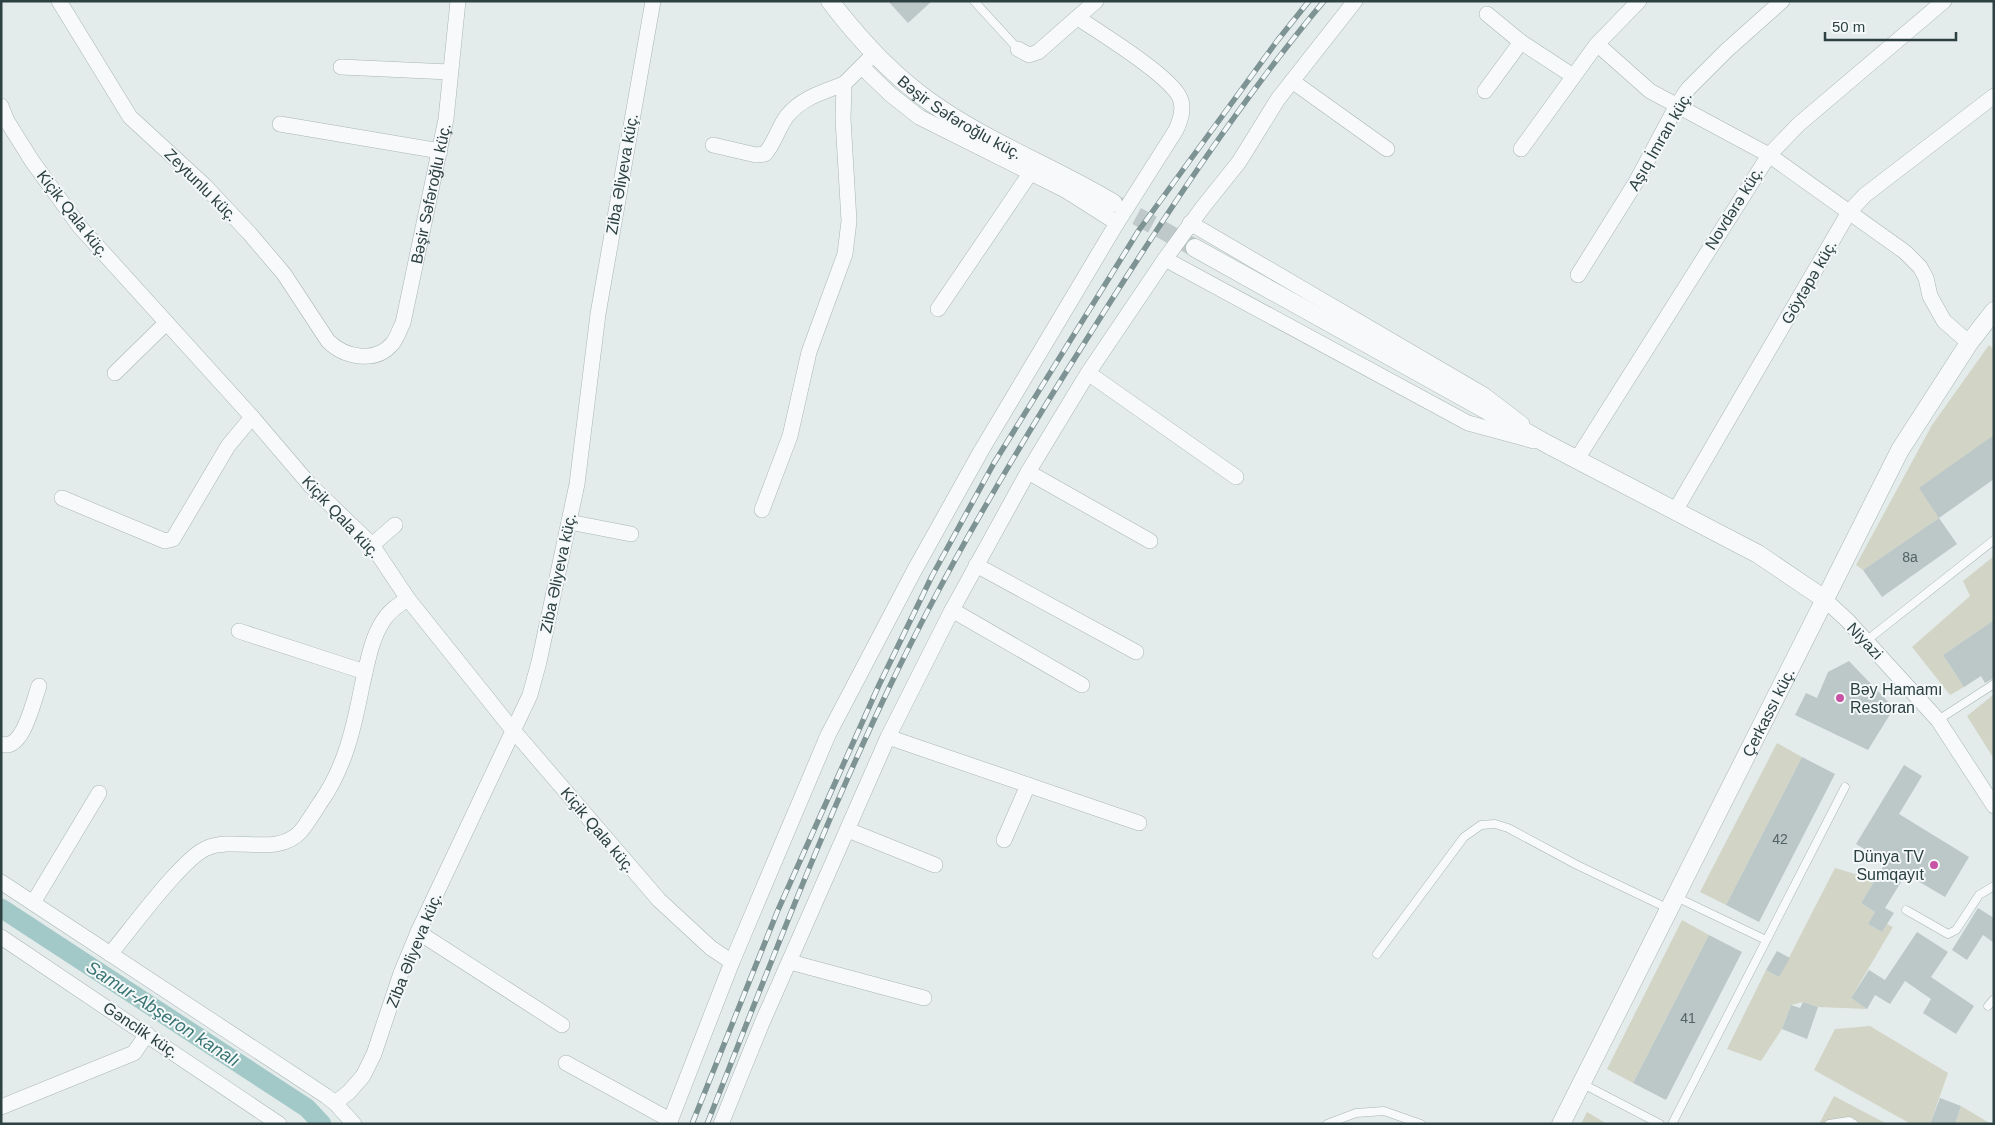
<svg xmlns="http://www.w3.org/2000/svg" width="1995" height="1125" viewBox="0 0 1995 1125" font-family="Helvetica,sans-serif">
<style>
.green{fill:#d2d5c6}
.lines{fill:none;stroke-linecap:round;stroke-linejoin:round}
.canal{stroke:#a2c9c7;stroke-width:19}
.building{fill:#bcc7c8}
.tertiary-tunnel{stroke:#bfc9c9;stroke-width:18;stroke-dasharray:18 9;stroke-linecap:butt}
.service-casing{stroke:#a9b5b5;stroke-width:9}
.minor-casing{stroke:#a9b5b5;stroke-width:16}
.tertiary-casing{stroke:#a9b5b5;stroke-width:19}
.service{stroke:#f7f9fa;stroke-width:8}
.minor{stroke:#f7f9fa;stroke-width:15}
.tertiary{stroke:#f7f9fa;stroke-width:18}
.rail-casing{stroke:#7e9394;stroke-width:5.5}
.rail{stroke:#f4f8f8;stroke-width:4;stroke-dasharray:11;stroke-linecap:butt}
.poi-dot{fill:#c852a6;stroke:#f4f8f8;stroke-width:2}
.labels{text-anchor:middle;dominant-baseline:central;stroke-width:4;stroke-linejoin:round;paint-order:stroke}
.number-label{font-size:14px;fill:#516264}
.street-label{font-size:16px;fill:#2d4143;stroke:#f4f8f8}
.poi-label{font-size:16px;fill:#2d4143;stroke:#f4f8f8;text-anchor:start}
.water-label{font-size:18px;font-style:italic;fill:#397574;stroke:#f4f8f8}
</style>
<rect width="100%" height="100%" fill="#e4ebeb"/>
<path class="green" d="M1989,345L1994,349V435L1939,518L1863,570L1856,565L1932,425Z
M1994,556V620L1943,655L1964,687L1950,695L1912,647L1970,596L1963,581Z
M1993,695L1994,696V759L1967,716Z
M1777,743L1802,757L1726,905L1700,892Z
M1835,868L1875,880L1861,903L1875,912L1868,924L1882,932L1887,924L1893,927L1851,998L1867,1009L1818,1007L1803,1002L1791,1005L1782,1029L1761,1061L1727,1049L1766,970L1779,977Z
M1682,920L1709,935L1633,1083L1607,1069Z
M1870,1026L1948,1073L1930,1124H1911L1814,1070L1835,1029Z
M1834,1096L1887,1124H1819Z
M1961,1106L1991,1124H1955Z
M1587,1112L1607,1124H1581Z"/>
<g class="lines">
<path class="canal" d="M1,908L307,1108L322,1124"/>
</g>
<path class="building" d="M888,1H932L908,23Z
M1994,435V479L1939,518L1919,488Z
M1939,518L1957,544L1882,597L1863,570Z
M1994,620V678L1985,683L1981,676L1964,687L1943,655Z
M1849,661L1894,708L1868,750L1795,715L1806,693L1817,698L1828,672Z
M1802,757L1835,774L1759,922L1726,905Z
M1904,765L1922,776L1899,814L1969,857L1945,897L1906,874L1885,908L1894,913L1882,932L1868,924L1875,912L1861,903L1886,862L1856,844Z
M1978,908L1994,918V943L1983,935L1967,960L1952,950Z
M1917,932L1948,952L1931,977L1974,1006L1956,1034L1923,1013L1931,999L1905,981L1890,1004L1875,995L1867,1009L1851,998L1869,970L1885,980Z
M1709,935L1742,952L1666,1100L1633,1083Z
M1777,951L1790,958L1779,977L1766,970Z
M1803,1002L1818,1007L1807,1039L1782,1029L1791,1005L1800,1008Z
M1940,1098L1961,1106L1955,1124H1930Z"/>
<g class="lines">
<path class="tertiary-tunnel" d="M1113,203L1195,248"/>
<g class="service-casing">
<path id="service" d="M974,1L1018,49
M1866,641L1994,540
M1938,720L1994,684
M1676,897L1766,940
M1906,910L1948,934L1956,930L1979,895L1994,886
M1377,954L1464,837L1481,825L1495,824L1508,828L1577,865L1669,909
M1988,1006L1994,999
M1581,1083L1660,1124
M1327,1124L1356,1113L1384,1111L1421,1124
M1672,1124L1845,787
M1829,1124L1849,1121L1854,1124"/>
</g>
<g class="minor-casing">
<g id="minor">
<path id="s1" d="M59,1L130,117L204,185L250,234L284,274L328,341C344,357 375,364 392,344C397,339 399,330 403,323L446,119L458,1"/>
<path d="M1487,14L1521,42L1573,76"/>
<path d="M1597,44L1650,91L1769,155L1905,252L1920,267L1926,278L1930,296L1944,321L1969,343"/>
<path d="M1018,49L1029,55L1038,52L1096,1"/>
<path d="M341,67L450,72"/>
<path d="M862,67L890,94L919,117L1065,190L1117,223"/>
<path d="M1292,81L1387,149"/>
<path d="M1485,91L1521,42"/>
<path d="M1,106L7,121L32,161L80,227L252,417L310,485L372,545L408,599L512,729L659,900L711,948L732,962"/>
<path d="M280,124L440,151"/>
<path d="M713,145L756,155L765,154C775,142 778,128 787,116C801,98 823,92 844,84"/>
<path d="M1521,149L1597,44L1639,1"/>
<path d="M1190,223L1484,395L1522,424"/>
<path d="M1165,259L1468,423L1534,441"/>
<path d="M1578,275L1636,182L1676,107L1688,89L1727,50L1782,1"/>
<path d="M938,309L1031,172"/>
<path d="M115,373L166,323"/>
<path d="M1088,373L1236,477"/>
<path d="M1577,459L1769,155L1799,124L1944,1"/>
<path d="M1028,472L1150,541"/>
<path d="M62,498L165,541L173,539L228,446L252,417"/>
<path d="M762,510L790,436L809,352L845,254L849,221L843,119L844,84L874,54"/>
<path d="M1675,511L1849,212L1865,195L1994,96"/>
<path d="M569,522L631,534"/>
<path d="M372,545L395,525"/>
<path d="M976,565L1136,652"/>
<path d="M1823,598L1847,620L1938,720L1994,806"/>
<path d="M952,610L1082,685"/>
<path d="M239,631L365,672"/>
<path d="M888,737L1139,823"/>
<path d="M1,744C23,752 33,702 39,686"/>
<path d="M848,830L935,865"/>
<path d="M1004,840L1028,785"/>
<path d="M1,882L326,1096L335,1103L354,1124"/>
<path d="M33,903L99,793"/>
<path d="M418,932L562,1025"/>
<path d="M1,937L279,1124"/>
<path d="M110,954C129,932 183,857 207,848C236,836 278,857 301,831C308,822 314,812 320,803C345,768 354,727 362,686C367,665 371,639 383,621C389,611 398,605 408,599"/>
<path d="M790,962L924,998"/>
<path d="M566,1063L670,1120"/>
<path d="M335,1103L349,1092L363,1076L374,1054L401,973L418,932L530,695L539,662L577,484L598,314L653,1"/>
<path d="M1,1107L134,1053L147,1034"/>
<path d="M669,1124L732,962L828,735L914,571L981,451L1117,223L1176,130C1181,119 1185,107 1179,96C1167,74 1102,34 1078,18"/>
<path d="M721,1124L762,1023L888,737L952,610L1028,472L1088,373L1165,259L1203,207L1239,162L1278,99L1355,1"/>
</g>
</g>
<g class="tertiary-casing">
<g id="tertiary">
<path id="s2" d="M830,1C859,39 891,74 929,101C986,142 1053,167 1113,203"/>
<path d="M1195,248L1549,445L1758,554L1823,598"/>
<path id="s3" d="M1561,1124L1900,450L1969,343L1994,311"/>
</g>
</g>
<use href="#service" class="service"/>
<use href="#minor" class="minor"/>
<use href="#tertiary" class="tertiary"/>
<g class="rail-casing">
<path id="rail" d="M692,1124L778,910L879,685L932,576L994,463L1139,230L1277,41L1309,1
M707,1124C765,978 821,830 889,688C948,565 1017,449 1090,334C1162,220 1237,105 1324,1"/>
</g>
<use href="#rail" class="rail"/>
</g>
<g class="poi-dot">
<circle cx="1840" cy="698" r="5"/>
<circle cx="1934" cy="865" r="5"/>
</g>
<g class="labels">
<g class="number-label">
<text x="1910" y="557">8a</text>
<text x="1780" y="839">42</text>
<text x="1688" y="1018">41</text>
</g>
<g class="street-label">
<text stroke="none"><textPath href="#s2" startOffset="176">Bəşir Səfəroğlu küç.</textPath></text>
<text transform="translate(1660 141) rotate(-60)">Aşıq İmran küç.</text>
<text transform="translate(622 174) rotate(-80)">Ziba Əliyeva küç.</text>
<text transform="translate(201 185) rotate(45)">Zeytunlu küç.</text>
<text stroke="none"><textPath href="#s1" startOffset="664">Bəşir Səfəroğlu küç.</textPath></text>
<text transform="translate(1734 208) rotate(-58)">Novdərə küç.</text>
<text transform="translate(73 214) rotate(52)">Kiçik Qala küç.</text>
<text transform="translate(1809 282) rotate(-60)">Göytəpə küç.</text>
<text transform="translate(341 517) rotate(47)">Kiçik Qala küç.</text>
<text transform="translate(558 573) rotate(-78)">Ziba Əliyeva küç.</text>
<text transform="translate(1865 641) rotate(47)">Niyazi</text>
<text stroke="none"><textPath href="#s3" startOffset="461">Çerkassı küç.</textPath></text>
<text transform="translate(598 830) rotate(50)">Kiçik Qala küç.</text>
<text transform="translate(414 950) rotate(-68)">Ziba Əliyeva küç.</text>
<text transform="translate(141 1030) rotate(34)">Gənclik küç.</text>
</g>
<g class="poi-label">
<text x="1850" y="689">Bәy Hamamı<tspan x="1850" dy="18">Restoran</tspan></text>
<text x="1924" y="856" text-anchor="end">Dünya TV<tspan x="1924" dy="18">Sumqayıt</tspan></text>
</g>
<g class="water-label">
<text transform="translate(163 1014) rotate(33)">Samur-Abşeron kanalı</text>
</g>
</g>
<rect width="1995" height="1125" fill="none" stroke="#2d4143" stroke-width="5"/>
<path d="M1825 32v8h131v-8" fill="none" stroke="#2d4143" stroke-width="2.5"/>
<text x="1832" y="32" font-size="15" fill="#2d4143" stroke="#f4f8f8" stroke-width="4" paint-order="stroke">50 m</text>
</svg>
